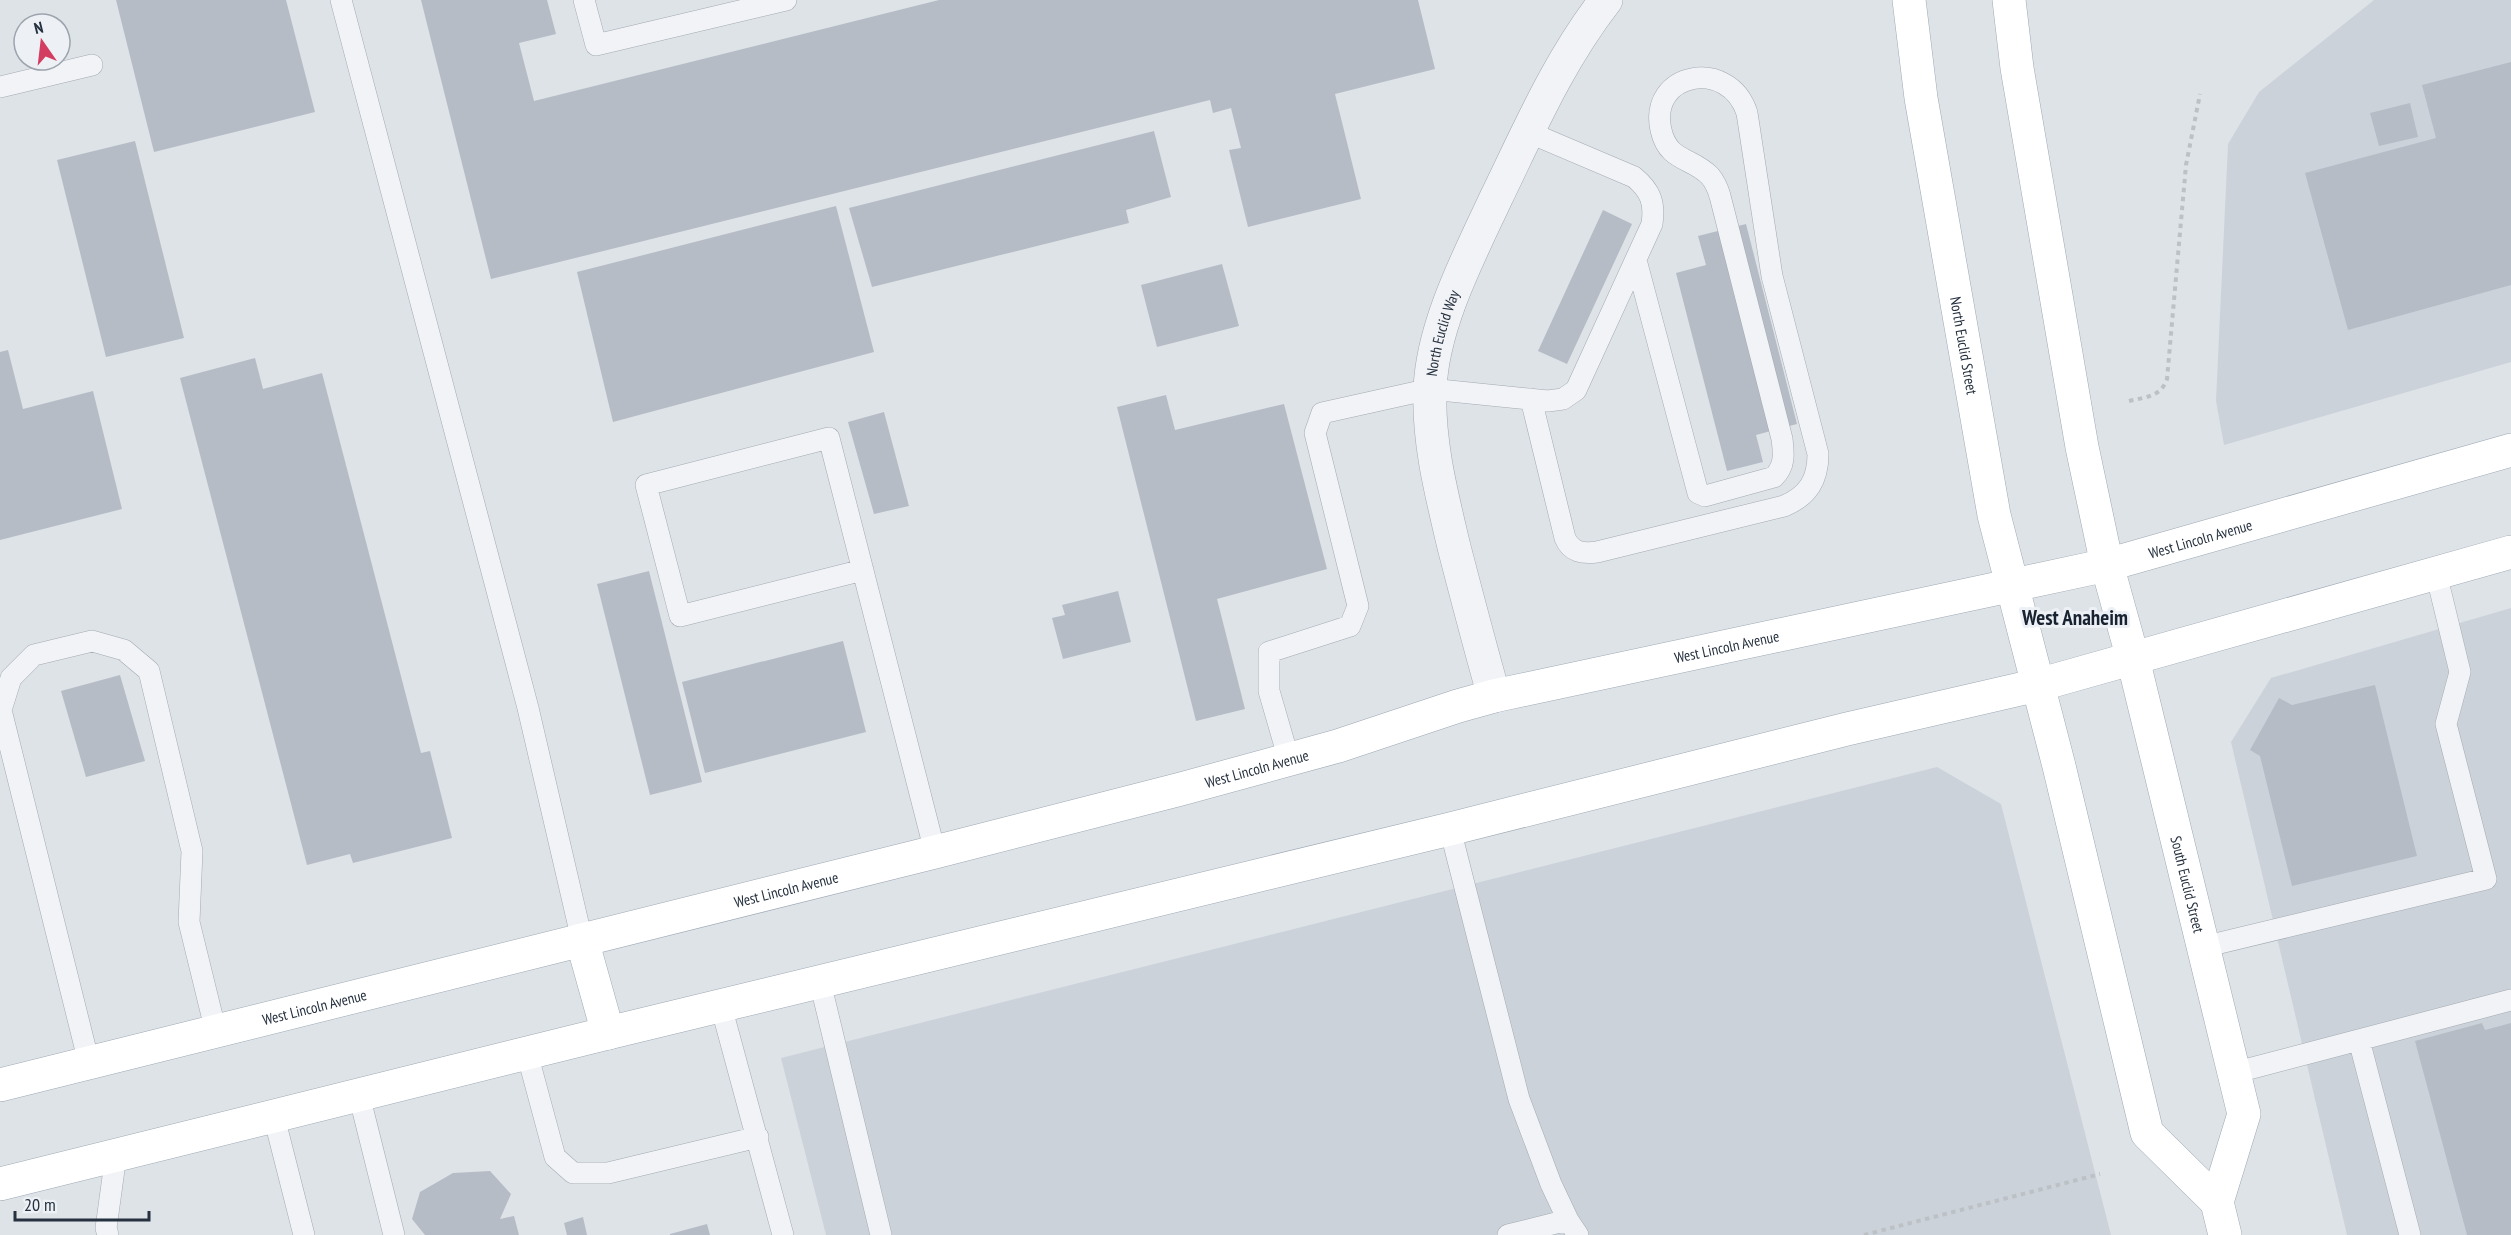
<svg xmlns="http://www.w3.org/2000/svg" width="2511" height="1235" viewBox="0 0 2511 1235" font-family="'PT Sans Narrow',sans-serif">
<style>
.built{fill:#ccd2da}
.building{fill:#b5bcc5}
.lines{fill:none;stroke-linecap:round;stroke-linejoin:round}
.lane-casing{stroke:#a3aab2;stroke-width:22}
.street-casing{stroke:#a3aab2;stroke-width:34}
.primary-casing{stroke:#9da8b4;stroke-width:34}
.path{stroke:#bcc1c6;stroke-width:4;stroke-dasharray:4.5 4.5;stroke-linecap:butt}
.lane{stroke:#f1f3f6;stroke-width:21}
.street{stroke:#f1f3f6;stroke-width:33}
.primary{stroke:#fff;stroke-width:33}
.labels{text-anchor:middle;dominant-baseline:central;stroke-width:6;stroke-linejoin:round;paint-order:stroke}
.street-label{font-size:15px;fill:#26313f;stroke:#edf1f6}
.district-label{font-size:21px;font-weight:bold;fill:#192230;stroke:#edf1f6}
</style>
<rect width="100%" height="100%" fill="#dee3e8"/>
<path class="built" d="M2374,0H2511V362L2224,445L2216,401L2228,144L2259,92Z
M2511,608V1235H2347L2231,742L2271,678Z
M1937,767L2001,804L2111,1235H826L781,1058Z"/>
<path class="building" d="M116,0H286L315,112L154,152Z
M421,0H547L556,34L519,43L534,101L939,0H1418L1435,69L1335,94L1361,199L1248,227L1229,150L1241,148L1231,108L1213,113L1210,100L491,279Z
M2511,62V285L2348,330L2305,173L2436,138L2422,85Z
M2410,103L2418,137L2379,146L2370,113Z
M1154,131L1171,197L1126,210L1129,223L872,287L849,208Z
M135,141L184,338L106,357L57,160Z
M836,206L874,352L613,422L577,272Z
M1603,210L1632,224L1567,364L1538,351Z
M1746,224L1797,424L1756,435L1763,462L1727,471L1676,273L1706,265L1698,236Z
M1222,264L1239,326L1157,347L1141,285Z
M8,350L23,409L93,391L122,509L0,540V352Z
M255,358L263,389L322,373L421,753L430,751L452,838L353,863L350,854L307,865L180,378Z
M1166,395L1175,430L1284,404L1327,569L1217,599L1245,709L1196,721L1117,407Z
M884,412L909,506L874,514L848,422Z
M649,571L702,782L650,795L597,584Z
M1118,591L1131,642L1063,659L1052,618L1065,615L1062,605Z
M843,641L866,732L705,773L682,682Z
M120,675L145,761L86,777L61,691Z
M2375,685L2417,856L2292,886L2260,756L2250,750L2279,698L2292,705Z
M2482,1023L2485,1030L2511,1023V1235H2467L2415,1041Z
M490,1171L511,1194L500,1219L514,1216L519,1235H425L412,1219L420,1192L453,1173Z
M583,1217L587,1235H567L564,1223Z
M707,1224L710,1235H670V1234Z"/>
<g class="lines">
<g class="lane-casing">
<path id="lane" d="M341,0L528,708L582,940
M584,0L596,45L786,0
M0,87L92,65
M1531,399L1565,538C1571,552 1582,554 1597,552L1784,506C1808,496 1818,480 1818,454L1772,276L1747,113C1729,57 1648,72 1661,130C1668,162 1692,157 1710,176C1715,182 1718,189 1720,196L1782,439C1784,454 1785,466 1774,477L1705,496L1698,493L1636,260
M863,570L680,616L646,485L829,438L935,852
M1289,760L1269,691V652L1350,626L1358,606L1315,433L1322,413L1430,389L1548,401L1563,399L1576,390L1652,224C1655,203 1651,191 1634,177L1528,132
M1450,829L1519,1099L1551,1184L1568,1220L1578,1235
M2203,947L2486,879L2446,724L2460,672L2436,573
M820,982L881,1235
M721,1006L783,1235
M2359,1040L2410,1235
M527,1053L555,1157L573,1173H608L758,1137
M89,1063L1,710L11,678L34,655L92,641L124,650L149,671L192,851L189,922L216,1032
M2233,1073L2511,1000
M359,1095L394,1235
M274,1117L304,1235
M108,1235L106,1228L116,1155
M1508,1235L1568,1220"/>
</g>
<g class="street-casing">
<g id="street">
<path id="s1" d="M1494,696C1480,647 1467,597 1454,547C1442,496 1428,443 1430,390C1432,326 1469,256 1496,198C1529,130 1559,60 1606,0"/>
</g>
</g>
<g class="primary-casing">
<g id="primary">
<path id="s2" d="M1909,0L1921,98L1994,515L2059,766L2147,1133L2217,1202"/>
<path id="s3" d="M2009,0L2017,68L2082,447L2107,565L2133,659L2244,1114L2217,1202L2225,1235"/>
<path d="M582,940L608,1033"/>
<path id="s4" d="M0,1085L935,852L1181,789L1338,746L1458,706L1494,696L2107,565L2511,450"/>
<path d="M0,1184L608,1033L1450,829L1847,729L2038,685L2511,552"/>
</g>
</g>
<path class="path" d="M2129,401C2145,397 2161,397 2167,379L2186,165L2200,94
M1864,1235L2100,1174"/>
<use href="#lane" class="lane"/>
<use href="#street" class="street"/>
<use href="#primary" class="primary"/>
</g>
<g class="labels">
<g class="street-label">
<text stroke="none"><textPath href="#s1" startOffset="372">North Euclid Way</textPath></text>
<text stroke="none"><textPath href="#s2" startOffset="350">North Euclid Street</textPath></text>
<text stroke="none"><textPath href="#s4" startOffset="2268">West Lincoln Avenue</textPath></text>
<text stroke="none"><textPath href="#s4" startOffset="1782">West Lincoln Avenue</textPath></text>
<text stroke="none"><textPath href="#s4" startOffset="1296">West Lincoln Avenue</textPath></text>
<text stroke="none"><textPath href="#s3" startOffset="903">South Euclid Street</textPath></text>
<text stroke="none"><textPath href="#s4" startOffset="810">West Lincoln Avenue</textPath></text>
<text stroke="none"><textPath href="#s4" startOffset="324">West Lincoln Avenue</textPath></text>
</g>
<g class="district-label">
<text x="2075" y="617">West Anaheim</text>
</g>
</g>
<g transform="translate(42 42) rotate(346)"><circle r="28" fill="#edf1f6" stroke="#9da4ad" stroke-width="1.5"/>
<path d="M0-4.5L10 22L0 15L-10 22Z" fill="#d33d5f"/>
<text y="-9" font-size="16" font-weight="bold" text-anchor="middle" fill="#26313f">N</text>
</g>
<path d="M15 1211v9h134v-9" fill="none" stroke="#26313f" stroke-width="3"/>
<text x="24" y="1211" font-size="18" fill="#26313f" stroke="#edf1f6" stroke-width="4.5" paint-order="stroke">20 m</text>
</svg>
